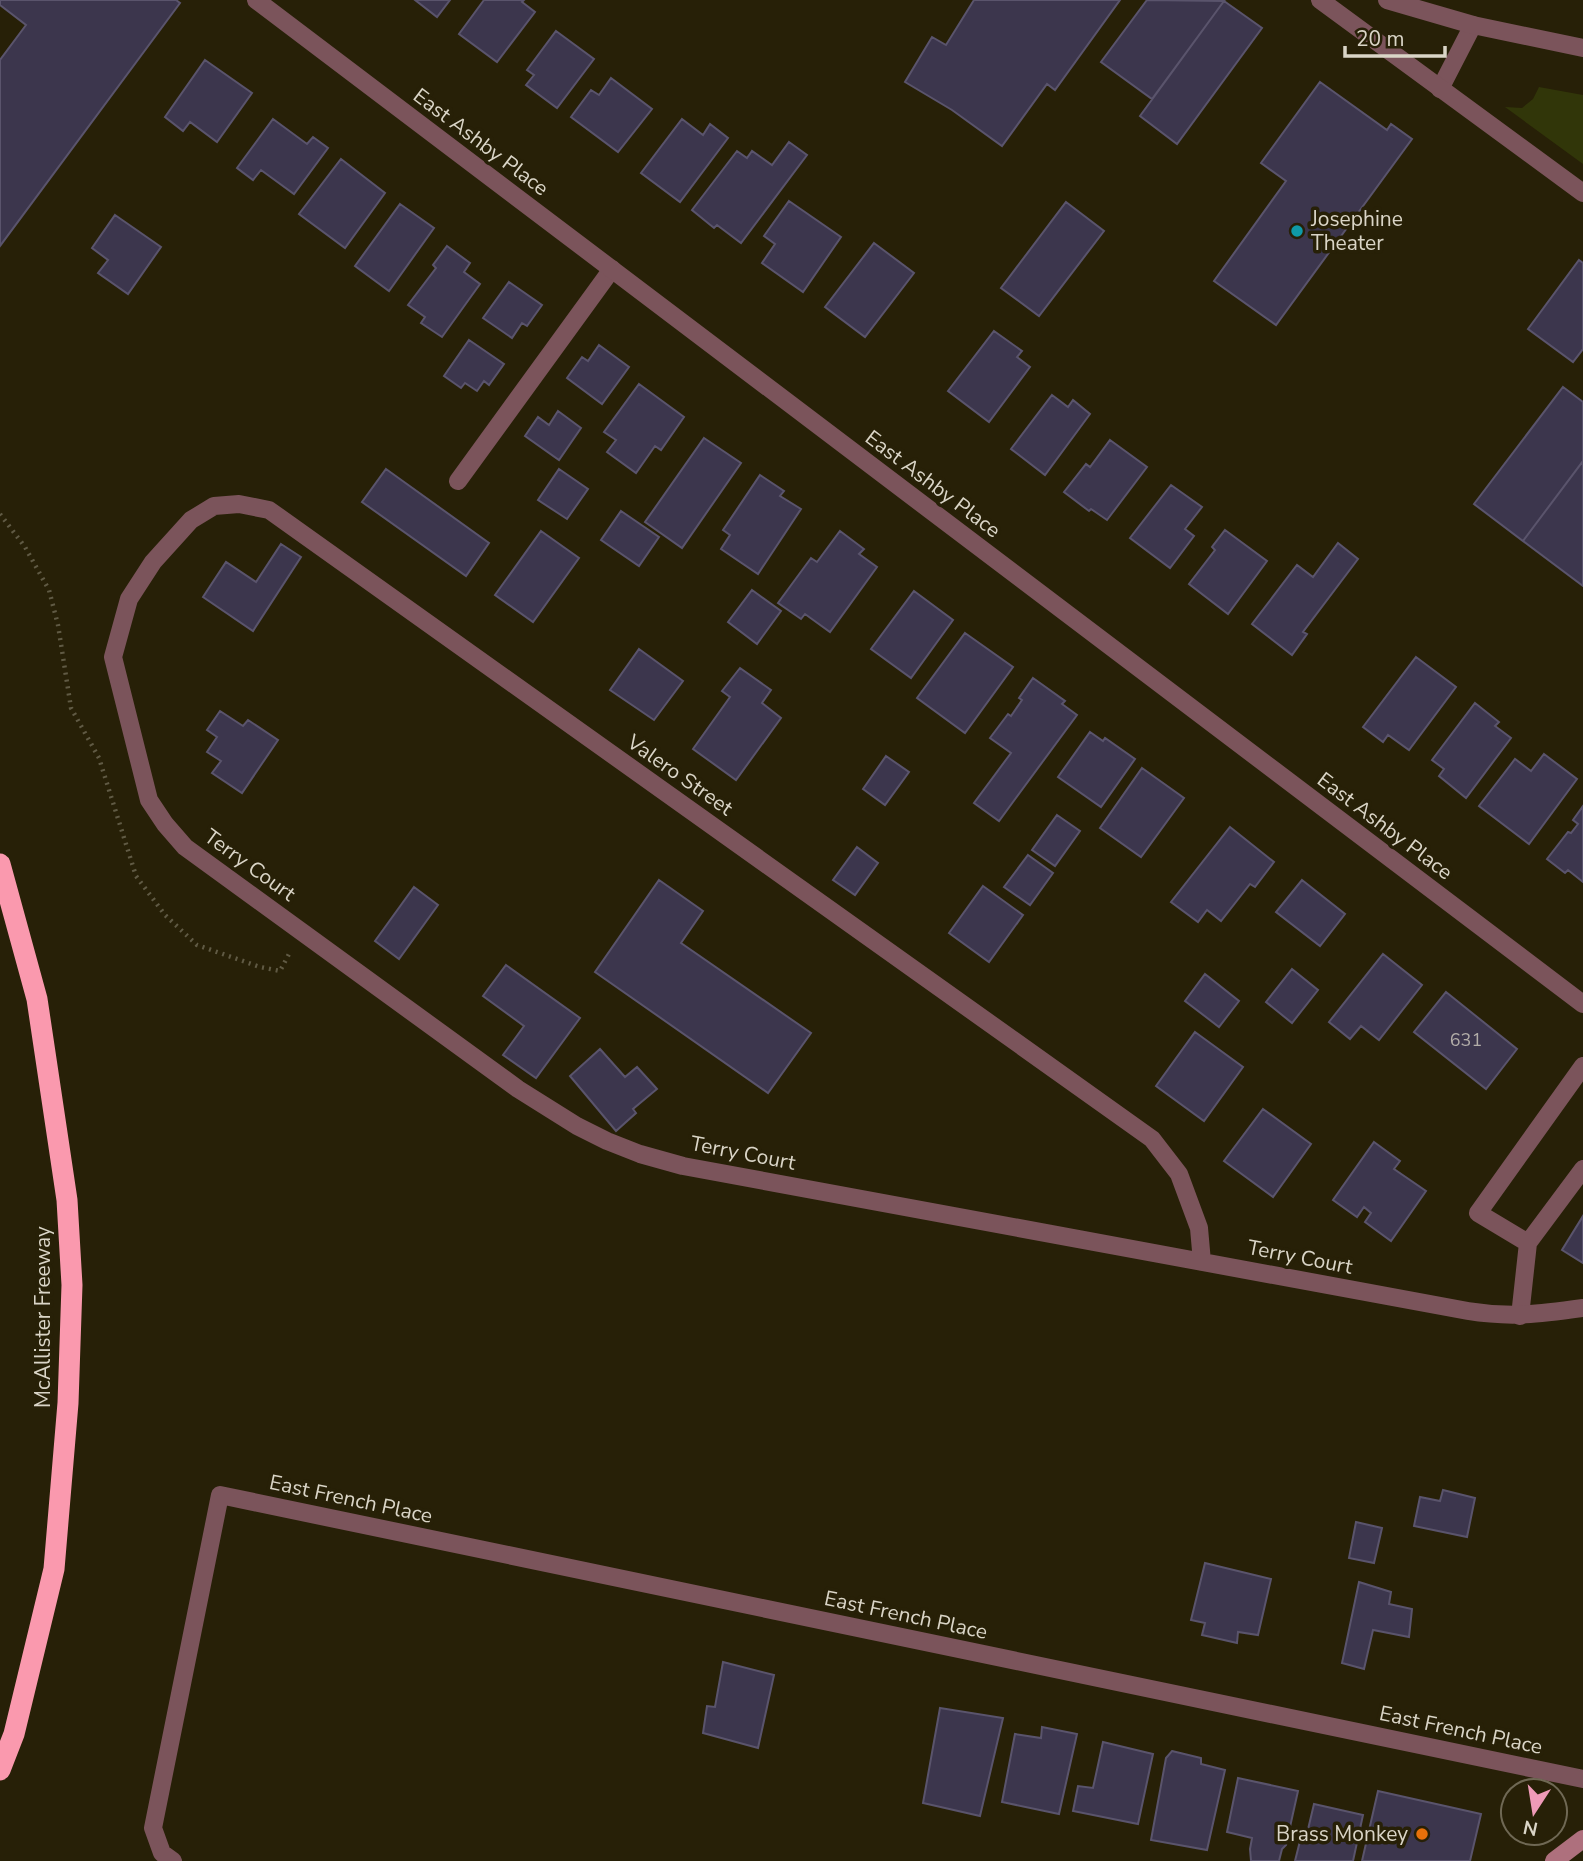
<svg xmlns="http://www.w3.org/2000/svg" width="1583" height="1861" viewBox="0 0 1583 1861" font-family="'Nunito Sans',sans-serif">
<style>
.green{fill:#313609}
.building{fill:#3c364d;stroke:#5a546c;stroke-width:2}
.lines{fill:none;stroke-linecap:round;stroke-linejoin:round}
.path{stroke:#605a44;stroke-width:4.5;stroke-dasharray:2 5;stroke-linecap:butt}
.service{stroke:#7b545b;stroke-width:18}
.minor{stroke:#7b545b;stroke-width:18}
.tertiary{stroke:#7b545b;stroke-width:18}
.secondary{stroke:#ae707d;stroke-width:18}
.motorway{stroke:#fa99ae;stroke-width:21}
.culture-dot{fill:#0f9aa8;stroke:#272007;stroke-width:2.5}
.food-dot{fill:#e8710a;stroke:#272007;stroke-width:2.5}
.labels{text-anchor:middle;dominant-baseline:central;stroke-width:7;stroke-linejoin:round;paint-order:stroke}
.number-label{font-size:18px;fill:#b2ada8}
.street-label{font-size:21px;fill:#dad5c7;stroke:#272007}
.poi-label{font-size:21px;fill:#dad5c7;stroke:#272007;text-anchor:start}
</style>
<rect width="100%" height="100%" fill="#272007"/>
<path class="green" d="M1539,87L1583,95V164L1505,107L1522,108L1533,99Z"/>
<path class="building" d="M0,0H176L180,3L0,246V60L26,25L0,5Z
M415,0H450L437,17Z
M484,0H524L522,2L535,12L497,62L459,34Z
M974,0H1120L1055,90L1047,84L1002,146L952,110L905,82L932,37L946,45Z
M1147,0L1224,1L1152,99L1101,62Z
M1224,1L1262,28L1177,144L1140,116Z
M556,31L594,59L557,108L526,85L534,75L527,70Z
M205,60L252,93L217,142L190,122L183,131L165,117Z
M611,78L652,109L618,152L571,117L591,90L599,95Z
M1320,82L1387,130L1391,124L1412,139L1276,325L1214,281L1286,181L1261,163Z
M273,119L307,144L313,137L328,148L294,194L261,170L253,180L237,168Z
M682,119L703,135L710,124L728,138L680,202L641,173Z
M789,142L807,155L741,243L717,225L714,228L692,210L737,151L747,158L752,151L772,165Z
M341,159L385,193L345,248L299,214Z
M789,201L841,237L803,292L762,263L775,244L764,236Z
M1066,202L1104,231L1039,316L1001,288Z
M400,204L434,228L389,291L355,266Z
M115,215L161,247L128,294L98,273L108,260L92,248Z
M874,243L914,273L865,337L825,307Z
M447,246L470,263L464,272L480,284L442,337L421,323L425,317L408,305L436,268L433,265Z
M1579,260L1583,263V349L1573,362L1528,329Z
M509,282L542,305L527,326L522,323L512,338L483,318Z
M994,331L1022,351L1017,357L1030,367L989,422L948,391Z
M469,340L504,364L489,385L484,381L477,391L465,383L461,388L444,376Z
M599,345L629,367L602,404L567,378L582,357L588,361Z
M639,384L684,417L661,450L655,446L636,473L607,452L616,440L604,432Z
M1563,387L1583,402V461L1523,541L1474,504Z
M1052,395L1068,407L1073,400L1090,414L1045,475L1011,449Z
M558,411L581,428L559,460L525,436L538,417L549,425Z
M704,438L741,463L682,548L645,522Z
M1110,440L1147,467L1107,520L1091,509L1089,511L1064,492L1086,464L1090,467Z
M1583,461V586L1523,541Z
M386,469L489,543L466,576L362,502Z
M559,469L588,489L567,519L538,500Z
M760,475L784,491L780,496L801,509L758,574L721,549L730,535L723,530Z
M1171,485L1202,507L1185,529L1194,536L1170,568L1130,538Z
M621,511L659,537L639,566L601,540Z
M1225,530L1267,561L1228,614L1189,584L1215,550L1212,547Z
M541,531L579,558L533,622L495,595Z
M840,531L864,549L859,554L877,567L830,632L805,614L801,619L778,603L811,558L817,562Z
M1338,543L1358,559L1303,632L1307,634L1292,655L1252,624L1297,565L1313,577Z
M281,544L301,557L253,631L203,597L226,562L256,582Z
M752,590L781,611L757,644L728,622Z
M914,591L953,620L911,678L871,649Z
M965,633L1013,667L965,733L917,698Z
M639,649L683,681L654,720L610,690Z
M1416,657L1456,687L1409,750L1388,735L1383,742L1363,727Z
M740,668L771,690L762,703L781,718L736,780L693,749L730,697L722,691Z
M1033,678L1065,701L1062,704L1077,715L999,821L974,803L1011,753L990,738L1008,714L1011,716L1022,700L1019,698Z
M1475,703L1499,722L1495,726L1511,738L1466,798L1439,776L1444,769L1432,760Z
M220,711L243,726L248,720L278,740L242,793L212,773L221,761L207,752L217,737L207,730Z
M1090,732L1103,741L1105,738L1135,759L1101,807L1058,777Z
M1544,754L1577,779L1529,844L1479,806L1515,759L1531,771Z
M886,756L909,772L885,805L863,789Z
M1142,768L1184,798L1141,857L1100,828Z
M1583,806V882L1568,870L1565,873L1547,859L1568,832L1571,833L1578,824L1573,820Z
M1057,815L1080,831L1055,866L1032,850Z
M1230,827L1274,862L1255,887L1250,884L1221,921L1207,910L1198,922L1171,902Z
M857,847L878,863L855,895L833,880Z
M1028,855L1053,873L1030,905L1004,887Z
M659,880L703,911L681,943L811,1033L768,1093L595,972Z
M1302,880L1345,914L1320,946L1276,912Z
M983,886L1023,915L989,962L949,933Z
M414,887L438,905L399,959L375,941Z
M1383,954L1422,985L1379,1040L1361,1026L1350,1039L1329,1022Z
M506,965L580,1018L536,1078L503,1055L524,1026L483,996Z
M1292,969L1318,990L1292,1023L1266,1002Z
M1205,974L1239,1001L1219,1027L1185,1001Z
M1446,992L1517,1049L1486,1089L1414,1032Z
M1195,1032L1243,1067L1204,1121L1156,1086Z
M600,1049L625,1077L637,1067L657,1089L633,1109L636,1113L616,1131L570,1076Z
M1263,1109L1311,1144L1273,1197L1224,1161Z
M1374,1142L1400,1161L1394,1169L1426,1191L1391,1241L1365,1222L1371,1213L1364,1207L1357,1217L1333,1200Z
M1583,1216V1263L1562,1250Z
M1443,1490L1475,1498L1467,1537L1414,1526L1420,1497L1440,1501Z
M1356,1522L1382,1528L1374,1563L1349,1558Z
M1205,1563L1271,1579L1258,1635L1238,1632L1237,1643L1202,1635L1205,1623L1191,1620Z
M1359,1582L1391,1592L1389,1604L1412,1609L1409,1637L1373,1630L1364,1669L1342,1663Z
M723,1662L774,1675L758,1748L703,1733L707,1706L715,1707Z
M940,1708L1003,1718L980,1816L923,1803Z
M1042,1727L1077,1734L1059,1814L1002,1802L1015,1734L1041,1738Z
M1103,1742L1153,1754L1138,1824L1073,1811L1078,1786L1093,1788Z
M1172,1751L1201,1758V1764L1225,1770L1207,1850L1151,1840L1166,1758Z
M1238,1778L1298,1791L1286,1845L1282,1849L1279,1861H1251L1250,1849L1252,1838L1227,1832Z
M1378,1791L1481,1814L1470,1861H1362Z
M1314,1804L1363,1815L1353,1861H1295L1300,1841L1305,1842Z"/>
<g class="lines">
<path class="path" d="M0,514L25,547L49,590L58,625L71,708L99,758L136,876L165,915L197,945L260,967L280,971L289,954"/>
<path class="service" d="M458,481L612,269
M1528,1243L1478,1213L1583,1066
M1520,1316L1528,1243L1583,1169"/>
<path class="minor" d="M256,0L1583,1004
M1440,89L1473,25
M1202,1262L1199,1228L1179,1174L1152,1139L269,510L239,504L214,506L191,520L153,562L129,599L113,657L149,800L165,824L185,847L518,1089L577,1126L607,1141L640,1154L683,1166L1468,1311C1511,1318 1540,1314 1583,1308
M173,1861L162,1853L153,1828L220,1495L1583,1779"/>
<path class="tertiary" d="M1320,0L1583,193
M1387,0L1473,25L1583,48"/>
<path class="secondary" d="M1554,1861L1583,1839"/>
<path class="motorway" d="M0,864L37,999L67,1200L72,1285L68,1403L54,1569L14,1734L0,1770"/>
</g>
<circle class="culture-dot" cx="1297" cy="231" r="7"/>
<circle class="food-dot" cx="1422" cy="1834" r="7"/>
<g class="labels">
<g class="number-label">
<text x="1466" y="1040">631</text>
</g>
<g class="street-label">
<text transform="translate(481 142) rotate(37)">East Ashby Place</text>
<text transform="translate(933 484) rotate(37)">East Ashby Place</text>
<text transform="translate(680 775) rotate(35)">Valero Street</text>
<text transform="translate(1385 826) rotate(37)">East Ashby Place</text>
<text transform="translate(250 865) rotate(36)">Terry Court</text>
<text transform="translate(743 1153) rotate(11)">Terry Court</text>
<text transform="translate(1300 1257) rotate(11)">Terry Court</text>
<text transform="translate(43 1317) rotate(-90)">McAllister Freeway</text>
<text transform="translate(351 1499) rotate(12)">East French Place</text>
<text transform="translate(906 1615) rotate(12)">East French Place</text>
<text transform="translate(1461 1730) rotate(12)">East French Place</text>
</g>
<g class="poi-label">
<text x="1311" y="219">Josephine<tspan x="1311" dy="24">Theater</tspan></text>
<text x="1408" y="1834" text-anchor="end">Brass Monkey</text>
</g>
</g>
<g transform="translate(1534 1812) rotate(192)"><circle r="33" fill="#272007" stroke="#6f6854" stroke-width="2"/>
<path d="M0-5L12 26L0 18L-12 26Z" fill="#ef9ab8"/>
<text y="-10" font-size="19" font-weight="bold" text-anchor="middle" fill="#dad5c7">N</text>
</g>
<path d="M1345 46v10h100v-10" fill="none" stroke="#dad5c7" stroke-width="3.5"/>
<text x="1356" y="46" font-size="21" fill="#dad5c7" stroke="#272007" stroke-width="5" paint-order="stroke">20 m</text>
</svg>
